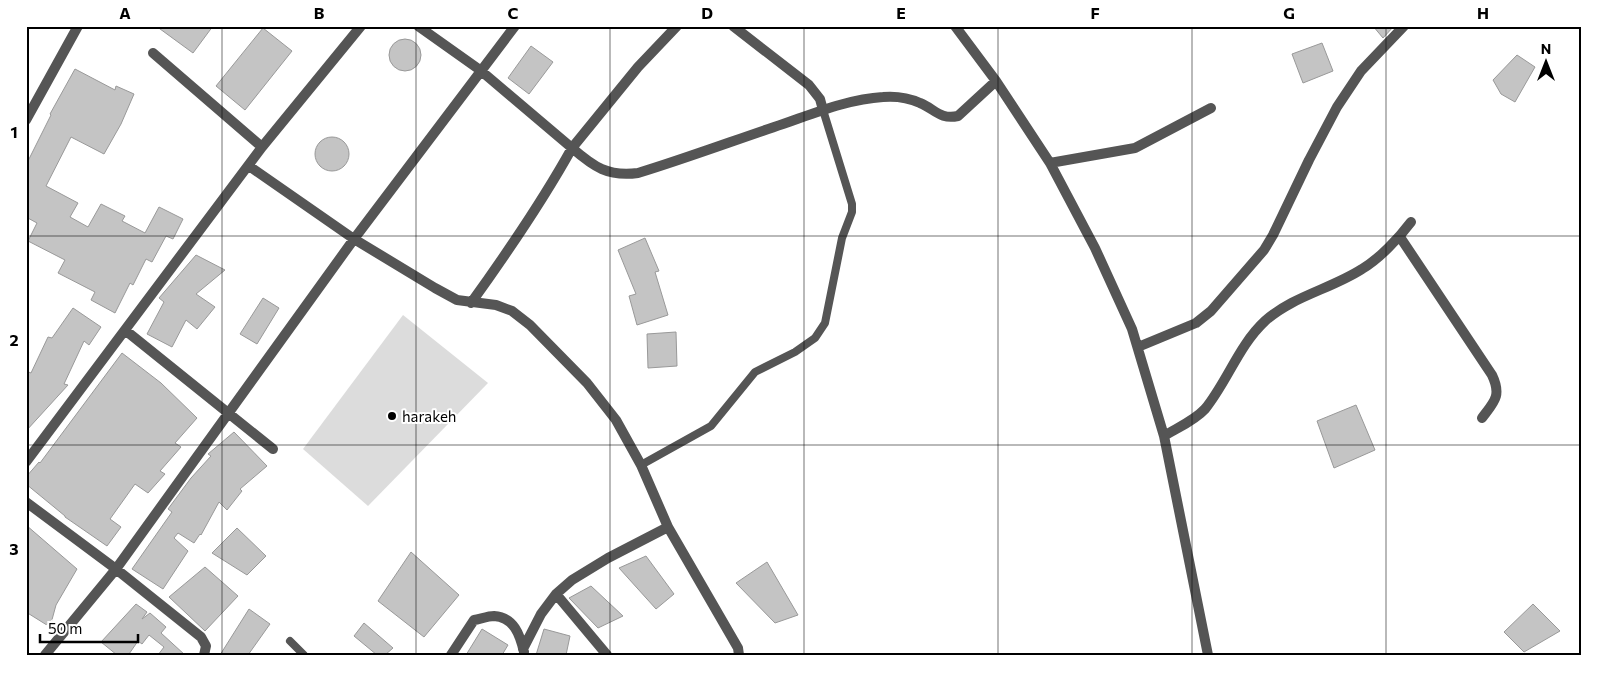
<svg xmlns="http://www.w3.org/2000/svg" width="1608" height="681" viewBox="0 0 1608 681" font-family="Commissioner,sans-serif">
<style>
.green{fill:#dcdcdc}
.building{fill:#c4c4c4;stroke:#999}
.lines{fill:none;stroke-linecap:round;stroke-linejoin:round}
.lane{stroke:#555;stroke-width:8}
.street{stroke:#555;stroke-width:10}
.grid{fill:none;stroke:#000;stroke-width:1;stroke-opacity:0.55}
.poi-dot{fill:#000;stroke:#fff;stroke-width:2}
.labels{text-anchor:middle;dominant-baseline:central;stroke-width:4;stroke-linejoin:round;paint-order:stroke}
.poi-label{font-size:15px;fill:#000;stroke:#fff;text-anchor:start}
.neatline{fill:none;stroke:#000;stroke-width:2}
.grid-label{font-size:16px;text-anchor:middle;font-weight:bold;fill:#000}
</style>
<rect width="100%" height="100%" fill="#fff"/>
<path class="green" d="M403,315L488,383L368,506L303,449Z"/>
<path class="building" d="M156,26H213L193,53Z
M1373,26H1394L1383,38Z
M263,28L292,51L245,110L216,86Z
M389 55a16 16 0 1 1 32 0a16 16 0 1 1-32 0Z
M1322,43L1333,71L1303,83L1292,54Z
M531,46L553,62L529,94L508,78Z
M1517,55L1535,67L1515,102L1501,94L1493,80Z
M75,69L115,90L116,86L134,94L121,124L104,154L71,137L46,186L78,203L70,217L88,227L101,204L125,216L122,221L145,233L159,207L183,219L173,239L166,236L152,262L146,259L133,285L130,283L115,313L91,300L95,292L58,273L65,260L28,241L37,223L26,217V165L51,115L50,114Z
M315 154a17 17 0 1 1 34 0a17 17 0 1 1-34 0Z
M645,238L659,271L655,272L668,315L637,325L629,296L636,294L618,250Z
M196,255L225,270L196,294L215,307L197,329L186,320L172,347L147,334L164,302L159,298Z
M263,298L279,308L257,344L240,334Z
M73,308L101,327L89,345L84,341L64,384L68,385L26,431V371L31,373L48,337L52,338Z
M676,332L677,366L648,368L647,334Z
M122,353L161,383L197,418L175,443L181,447L160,471L165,474L148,493L135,484L110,519L121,527L107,546L65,517V516L26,484V477L39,462L40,463Z
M1356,405L1375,450L1334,468L1317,421Z
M234,432L267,466L240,489L242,491L227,510L219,502L201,535L200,534L194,543L178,533L174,538L188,551L163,589L132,569L172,512L168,509L191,478L211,456L208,454Z
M26,525L77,569L56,605L50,627L26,612Z
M237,528L266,556L247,575L212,553Z
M411,552L459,595L424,637L378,601Z
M646,556L674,594L656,609L619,568Z
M767,562L798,615L775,623L736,583Z
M205,567L238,596L205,631L169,597Z
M591,586L623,616L598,628L569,598Z
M136,604L147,612L142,619L150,613L166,627L161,633L185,655H158L164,647L149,635L142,644L138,641L129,654L125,655H117L101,642Z
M1533,604L1560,631L1524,652L1504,632Z
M249,609L270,624L248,655H220Z
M364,623L393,648L385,655H377L354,636Z
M482,629L508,645L502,655H466Z
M544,629L570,636L566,655H536Z"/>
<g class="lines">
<path class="lane" d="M641,465L711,426L755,372L795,352L815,338L825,323L842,238L852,212V204L823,110
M290,641L304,655"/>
<path class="street" d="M418,26L480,70L572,148L638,67L677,26
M733,26L809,85L820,99L823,110
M955,26L996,81L1050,163L1095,248L1132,329L1164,436L1208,655
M153,53L262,147
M26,120L78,26
M1050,163L1135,148L1211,108
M249,166L354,239L435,288L457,300L496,305L512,311L530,325L587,383L616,420L641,465L668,527L738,648L739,655
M1400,237L1492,375C1502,396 1494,402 1482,418
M471,303C507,253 542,202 572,148C594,167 608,177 638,173C687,158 735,140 783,124C815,113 849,99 883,97C895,96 909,98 920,103C935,109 940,120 958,116L996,81
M125,330L273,449
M1138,347L1196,323L1211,311L1264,250L1273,235L1309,160L1337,107L1361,71L1404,26
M1164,436C1177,428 1194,421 1205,409C1227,382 1239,345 1265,321C1293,296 1331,289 1362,269C1379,259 1399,238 1411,222
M26,462L262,147L361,26
M26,502L116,569L201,637L206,646L204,655
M556,594L607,655
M523,649L541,614L556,594L572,580L608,558L668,527
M45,655L116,569L354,239L515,26
M451,655L474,620C480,619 488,616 494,616C514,617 520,635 524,652"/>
</g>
<path class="grid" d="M222,26V655M416,26V655M610,26V655M804,26V655M998,26V655M1192,26V655M1386,26V655M26,236H1582M26,445H1582"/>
<circle class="poi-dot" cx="392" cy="416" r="5"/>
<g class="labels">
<g class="poi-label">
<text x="402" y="416">harakeh</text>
</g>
</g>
<rect width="1608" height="681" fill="none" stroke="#ffffff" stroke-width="55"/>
<g transform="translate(1546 62)" stroke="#ffffff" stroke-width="4" paint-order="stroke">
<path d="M0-4L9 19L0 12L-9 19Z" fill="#000000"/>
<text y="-8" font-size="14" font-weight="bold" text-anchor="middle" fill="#000000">N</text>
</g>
<path d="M40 634v8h98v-8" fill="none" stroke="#000000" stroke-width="2.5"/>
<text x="48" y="634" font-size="15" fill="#000000" stroke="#ffffff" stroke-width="4" paint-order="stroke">50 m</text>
<rect x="28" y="28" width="1552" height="626" class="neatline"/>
<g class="grid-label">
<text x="125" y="19">A</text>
<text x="319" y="19">B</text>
<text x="513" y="19">C</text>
<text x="707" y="19">D</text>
<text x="901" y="19">E</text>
<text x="1095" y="19">F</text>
<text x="1289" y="19">G</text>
<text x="1483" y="19">H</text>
<text x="14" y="138">1</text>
<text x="14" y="346">2</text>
<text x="14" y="555">3</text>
</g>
</svg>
